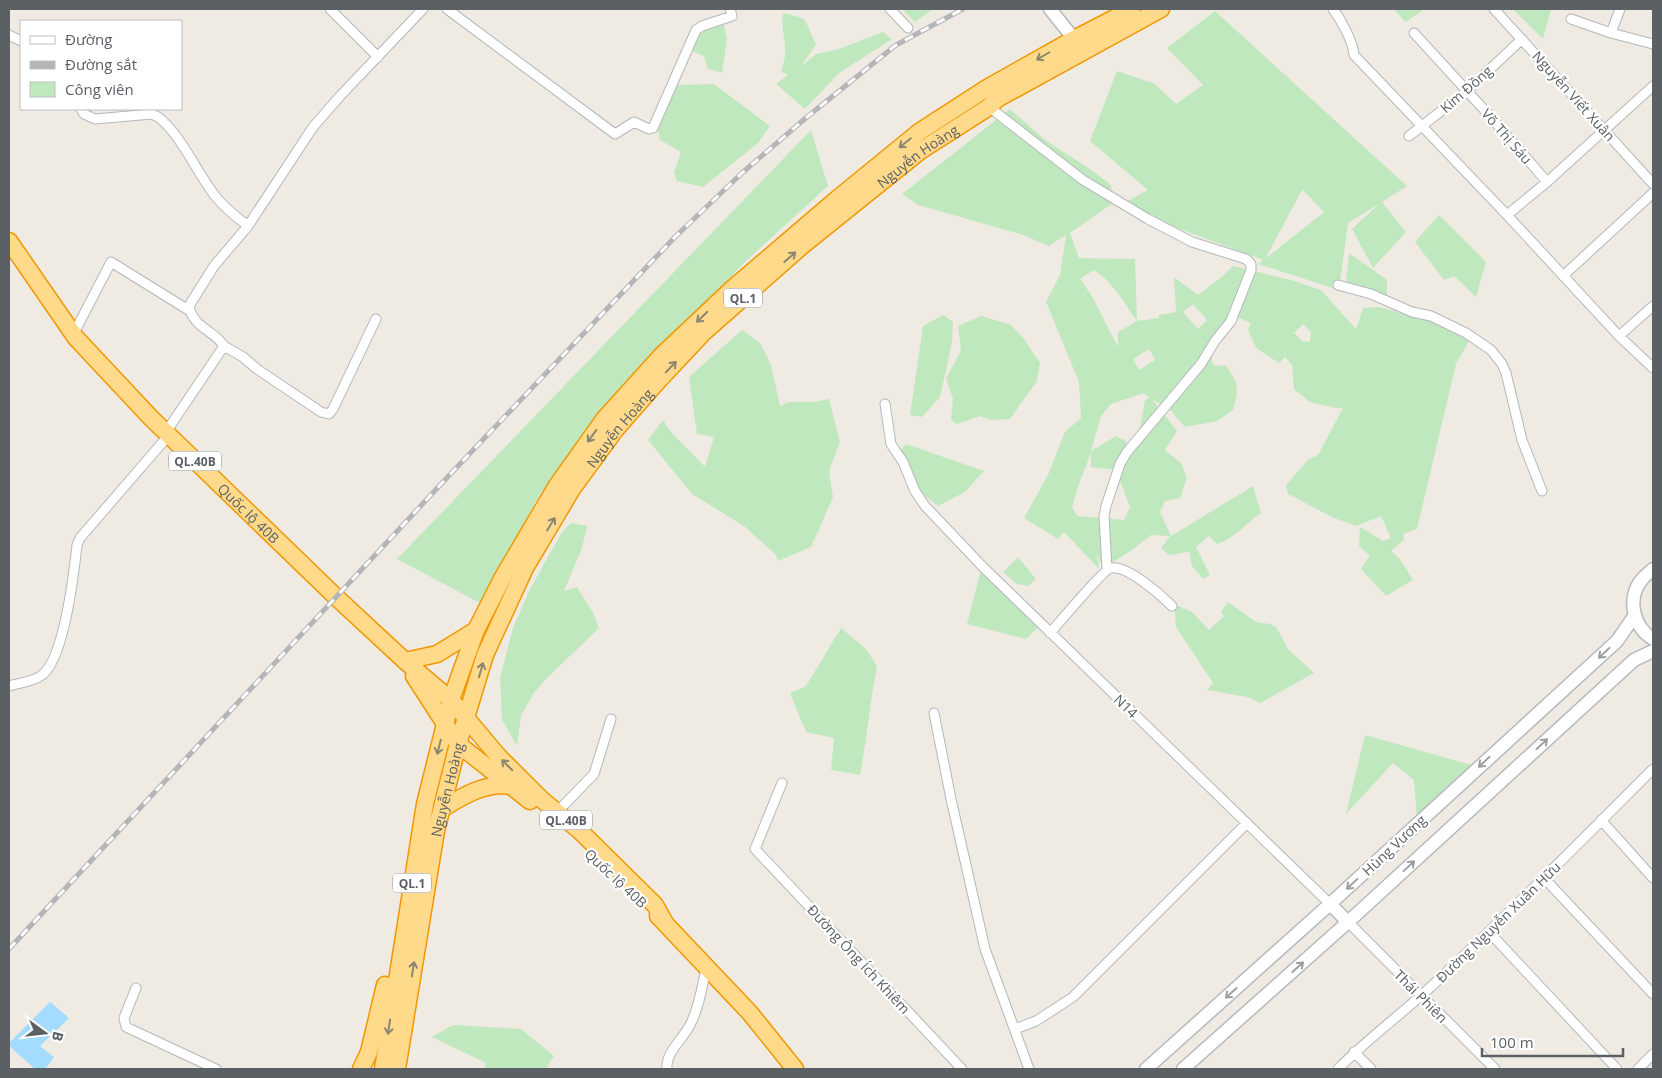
<svg xmlns="http://www.w3.org/2000/svg" width="1662" height="1078" viewBox="0 0 1662 1078" font-family="'Open Sans',sans-serif">
<style>
.green{fill:#c0e8be;fill-rule:evenodd}
.water{fill:#a3dcff}
.lines{fill:none;stroke-linecap:round;stroke-linejoin:round}
.street-casing{stroke:#b4b7bb;stroke-width:11}
.secondary-casing{stroke:#b5b9be;stroke-width:15}
.highway-casing{stroke:#f29700;stroke-width:19}
.street{stroke:#fff;stroke-width:9}
.secondary{stroke:#fff;stroke-width:12}
.highway{stroke:#ffda8a;stroke-width:16}
.rail-casing{stroke:#b4b5b6;stroke-width:5}
.rail{stroke:#fff;stroke-width:3;stroke-dasharray:9;stroke-linecap:butt}
.oneway{stroke:#8c8570}
.oneway2{stroke:#9da0a3}
.labels{text-anchor:middle;dominant-baseline:central;stroke-width:4.5;stroke-linejoin:round;paint-order:stroke}
.shield{fill:#fff;stroke:#8c9093;stroke-width:1}
.shield-label{font-size:12px;font-weight:bold;fill:#5b6065}
.street-label{font-size:14px;fill:#5b6065;stroke:#fff}
</style>
<rect width="100%" height="100%" fill="#efebe3"/>
<path class="green" d="M902,9H933L915,22Z
M1394,9H1425L1405,22Z
M1513,9H1551L1543,39Z
M1215,11L1407,186L1382,202L1406,232L1373,268L1352,229L1379,204L1348,223L1339,290L1258,264L1263,260L1118,206L1148,190L1090,141L1117,71L1155,84L1176,104L1203,85L1167,48ZM1303,190L1324,212L1265,259L1302,190Z
M783,13L796,16L805,20L816,45L801,66L816,54L839,49L883,32L892,39L839,73L805,109L776,84L788,75L781,71C791,45 780,37 783,13Z
M717,23L724,25L727,39L722,73L708,69L704,56L692,51L693,33Z
M714,84L770,126L758,143L703,187L677,181L674,172L681,152L660,140L658,129L665,113L666,94L678,85Z
M1010,109L1045,140L1090,169L1111,185L1113,203L1070,233L1079,258L1135,259L1137,321L1159,318V315L1176,312L1174,277L1198,295C1211,285 1222,278 1233,266L1291,280L1321,290L1356,329L1363,308L1379,307L1474,332L1456,364L1417,529L1403,534L1404,540L1391,551L1400,559L1413,580L1386,596L1361,569L1370,556L1359,546L1360,527L1383,541L1391,538L1381,516L1356,526L1334,518L1288,494L1286,485L1308,460L1318,455L1343,408H1335L1310,402L1294,389L1292,365L1285,357L1279,363L1256,348L1248,330L1251,323L1239,318L1208,346L1213,365L1226,366C1239,382 1239,390 1233,410L1217,421L1185,427L1171,411L1152,399L1177,431L1165,450L1181,463L1187,478L1180,498L1165,501L1160,512L1171,536L1253,486L1261,513C1247,523 1232,540 1217,544L1209,536L1196,547L1210,575L1203,579L1192,566L1189,552L1169,555L1161,548L1170,536L1151,535L1132,550L1103,568L1097,554L1099,569L1064,532L1058,539L1024,518L1048,475L1065,432L1081,418L1079,382L1046,302L1060,275L1066,235L1049,246L1023,235L918,205L902,194ZM1094,270C1113,282 1124,303 1137,321L1118,332V347L1092,296L1080,279ZM1193,304L1207,320L1198,329L1183,312ZM1303,324L1311,332L1310,342L1302,341L1294,333ZM1149,349L1155,360L1139,370L1133,359ZM1144,393L1150,398L1145,400L1140,429L1128,448L1126,441L1116,436L1091,451L1101,416L1111,404ZM1091,453V467L1116,470L1130,507L1124,520L1077,516L1072,507L1080,481Z
M811,130L828,186L747,260L632,378L540,494L480,603L397,559Z
M1439,215L1486,262L1476,297L1454,276L1444,280L1415,242Z
M1349,253L1387,280V296L1345,292Z
M943,315L953,322L952,342L940,397L922,417L910,415L923,326Z
M981,316L1011,325L1024,339L1040,363L1037,381L1010,419L991,420L980,416L957,424L951,420L953,399L946,378L961,351L958,326Z
M742,330L760,343L771,365L780,406L788,402H814L829,399L840,442L829,471L833,497L811,547L778,561L776,555L744,526L692,494L648,440L663,420L671,432L705,467L714,437L697,434L689,377Z
M906,444L984,471L965,492L938,506L915,488L894,457Z
M571,523L587,526L582,548L564,591L577,587L593,613L599,628L545,680L533,694L521,716L517,746L502,720L500,678L513,628L529,591L562,532Z
M1018,557L1036,579L1028,586L1017,584L1003,572Z
M982,566L1026,609L1025,615L1038,627L1026,639L967,624Z
M1228,602L1256,622L1270,624L1276,627L1288,649L1314,673L1260,703L1247,697L1207,690L1213,683L1176,627L1174,604L1192,612L1209,630L1224,616L1221,612Z
M841,628L866,649L877,666C870,702 867,738 860,775L831,770L834,738L806,732L790,693L806,686Z
M1365,735L1475,766L1417,819L1414,780L1393,763L1346,814Z
M453,1025L521,1029L554,1056L546,1069H484L486,1063L432,1037Z"/>
<path class="water" d="M50,1002L69,1018L40,1046L54,1057L45,1069H35L9,1046V1043Z"/>
<g class="lines">
<g class="street-casing">
<path id="street" d="M330,9L378,57
M447,9L615,134L634,122L649,129L653,128L696,30L702,26L732,16L730,9
M890,9L908,28
M1333,9C1341,20 1353,41 1354,55L1507,215L1619,336L1653,368
M1494,9L1653,184
M1571,19L1611,33L1653,44
M1414,33L1489,115L1547,182
M1611,33L1620,9
M9,35L21,41
M989,107L1083,180L1148,219L1192,242L1246,259L1251,264V270L1231,321L1215,341L1201,364L1127,452L1120,464L1106,506L1104,516L1107,569
M81,109L84,114L95,119L152,114C175,122 199,177 216,197C225,208 236,217 248,226
M1409,136L1467,91L1522,39
M1507,215L1547,182L1653,86
M1563,276L1653,193
M1338,285L1371,294L1412,312L1431,316L1466,333L1491,350L1502,364L1506,373L1522,440L1542,491
M73,335L111,262L190,311
M1619,336L1653,306
M224,346L243,357L257,369L321,412L329,414L333,409L376,319
M885,404L891,444L903,462L915,491L925,506L982,566L1330,904
M166,432L224,346C214,330 193,328 189,306L214,266L248,226L313,127L341,95L423,9
M1050,633C1059,623 1104,569 1111,568C1127,565 1161,595 1172,606
M9,686C19,683 33,682 42,675C64,659 74,573 77,545L80,538L169,435
M934,713L951,799L985,949L1029,1069
M782,783L755,849L962,1069
M557,812L594,774L611,719
M1601,820L1653,878
M1544,878L1653,994
M1348,922L1495,1069
M1489,932L1617,1069
M136,988L124,1018L126,1027L216,1069
M1015,1029L1036,1021L1073,997L1247,823
M1354,1052L1371,1069
M667,1069C665,1053 683,1039 690,1025C699,1008 702,987 706,969
M1338,1069C1369,1037 1405,1012 1437,981C1511,912 1582,840 1653,769
M1638,1069L1653,1054"/>
</g>
<g class="secondary-casing">
<path id="secondary" d="M1050,9L1074,39
M1653,569C1650,572 1647,574 1644,577C1626,596 1632,626 1653,639
M1330,904L1348,922
M1146,1069L1330,904L1617,641L1635,615
M1183,1069L1348,922L1634,660L1653,651"/>
</g>
<g class="highway-casing">
<g id="highway">
<path id="s1" d="M9,241L76,338L151,418L336,597L405,661L451,700L499,757L541,799L580,831L655,905L665,923"/>
<path d="M405,661L437,654L476,630"/>
<path d="M414,676L458,744L530,801"/>
<path d="M442,809C464,795 486,782 512,786"/>
<path d="M658,916L750,1013L795,1069"/>
<path d="M361,1069L369,1052L385,985"/>
<path d="M383,1069L425,804L451,700L476,630L503,577L556,487L605,418L661,356L733,288L837,199L919,132L987,88L1074,39L1132,9"/>
<path id="s2" d="M397,1069L436,831L458,744L485,655L525,568L572,489L616,429L658,381L704,332L803,245L920,151L989,107L997,99L1161,9"/>
</g>
</g>
<use href="#street" class="street"/>
<use href="#secondary" class="secondary"/>
<use href="#highway" class="highway"/>
<g class="rail-casing">
<path id="rail" d="M9,949L442,483L675,237L742,173L807,117L896,45L963,9"/>
</g>
<use href="#rail" class="rail"/>
</g>
<defs><path id="oneway-shaft" d="M-6 0H5M1.5-3L5.5 0L1.5 3" fill="none" stroke-width="1.6" stroke-linecap="round" stroke-linejoin="round" transform="scale(1.25)"/></defs>
<g class="oneway">
<use href="#oneway-shaft" transform="translate(1043 56) rotate(150)"/>
<use href="#oneway-shaft" transform="translate(905 143) rotate(141)"/>
<use href="#oneway-shaft" transform="translate(790 257) rotate(-41)"/>
<use href="#oneway-shaft" transform="translate(702 317) rotate(136)"/>
<use href="#oneway-shaft" transform="translate(671 367) rotate(-46)"/>
<use href="#oneway-shaft" transform="translate(592 436) rotate(126)"/>
<use href="#oneway-shaft" transform="translate(551 524) rotate(-59)"/>
<use href="#oneway-shaft" transform="translate(481 670) rotate(-74)"/>
<use href="#oneway-shaft" transform="translate(439 747) rotate(104)"/>
<use href="#oneway-shaft" transform="translate(507 765) rotate(-135)"/>
<use href="#oneway-shaft" transform="translate(413 969) rotate(-81)"/>
<use href="#oneway-shaft" transform="translate(389 1027) rotate(98)"/>
</g>
<g class="oneway2">
<use href="#oneway-shaft" transform="translate(1604 653) rotate(137)"/>
<use href="#oneway-shaft" transform="translate(1542 744) rotate(-43)"/>
<use href="#oneway-shaft" transform="translate(1484 762) rotate(137)"/>
<use href="#oneway-shaft" transform="translate(1409 866) rotate(-43)"/>
<use href="#oneway-shaft" transform="translate(1352 884) rotate(137)"/>
<use href="#oneway-shaft" transform="translate(1298 967) rotate(-42)"/>
<use href="#oneway-shaft" transform="translate(1231 993) rotate(138)"/>
</g>
<g class="labels">
<g class="shield">
<rect x="724" y="288.5" width="38" height="19" rx="4"/>
<rect x="169" y="451.5" width="52" height="19" rx="4"/>
<rect x="540" y="810.5" width="52" height="19" rx="4"/>
<rect x="393" y="873.5" width="38" height="19" rx="4"/>
</g>
<g class="shield-label">
<text x="743" y="298">QL.1</text>
<text x="195" y="461">QL.40B</text>
<text x="566" y="820">QL.40B</text>
<text x="412" y="883">QL.1</text>
</g>
<g class="street-label">
<text transform="translate(1466 89) rotate(-41)">Kim Đồng</text>
<text transform="translate(1574 96) rotate(48)">Nguyễn Viết Xuân</text>
<text transform="translate(1507 136) rotate(49)">Võ Thị Sáu</text>
<text stroke="none"><textPath href="#s2" startOffset="1094">Nguyễn Hoàng</textPath></text>
<text stroke="none"><textPath href="#s2" startOffset="689">Nguyễn Hoàng</textPath></text>
<text stroke="none"><textPath href="#s1" startOffset="364">Quốc lộ 40B</textPath></text>
<text transform="translate(1126 706) rotate(44)">N14</text>
<text stroke="none"><textPath href="#s2" startOffset="284">Nguyễn Hoàng</textPath></text>
<text transform="translate(1394 845) rotate(-43)">Hùng Vương</text>
<text transform="translate(616 878) rotate(43)">Quốc lộ 40B</text>
<text transform="translate(1498 922) rotate(-44)">Đường Nguyễn Xuân Hữu</text>
<text transform="translate(859 959) rotate(47)">Đường Ông Ích Khiêm</text>
<text transform="translate(1421 996) rotate(45)">Thái Phiên</text>
</g>
</g>
<rect width="1662" height="1078" fill="none" stroke="#5b6065" stroke-width="20"/>
<rect x="20" y="20" width="162" height="90" fill="#ffffff" stroke="#bdbfc1"/>
<rect x="30" y="36" width="25" height="8" fill="#ffffff" stroke="#bdbfc1"/>
<text x="65" y="45" font-size="15" fill="#5b6065">Đường</text>
<rect x="30" y="61" width="25" height="8" fill="#b4b5b6" stroke="#bdbfc1"/>
<text x="65" y="70" font-size="15" fill="#5b6065">Đường sắt</text>
<rect x="30" y="82" width="25" height="15" fill="#c0e8be" stroke="#bdbfc1"/>
<text x="65" y="95" font-size="15" fill="#5b6065">Công viên</text>
<g transform="translate(45 1033) rotate(105)" stroke="#ffffff" stroke-width="4" paint-order="stroke">
<path d="M0-4L9 19L0 12L-9 19Z" fill="#5b6065"/>
<text y="-8" font-size="14" font-weight="bold" text-anchor="middle" fill="#5b6065">B</text>
</g>
<path d="M1482 1048v8h141v-8" fill="none" stroke="#5b6065" stroke-width="2.5"/>
<text x="1490" y="1048" font-size="15" fill="#5b6065" stroke="#ffffff" stroke-width="4" paint-order="stroke">100 m</text>
</svg>
